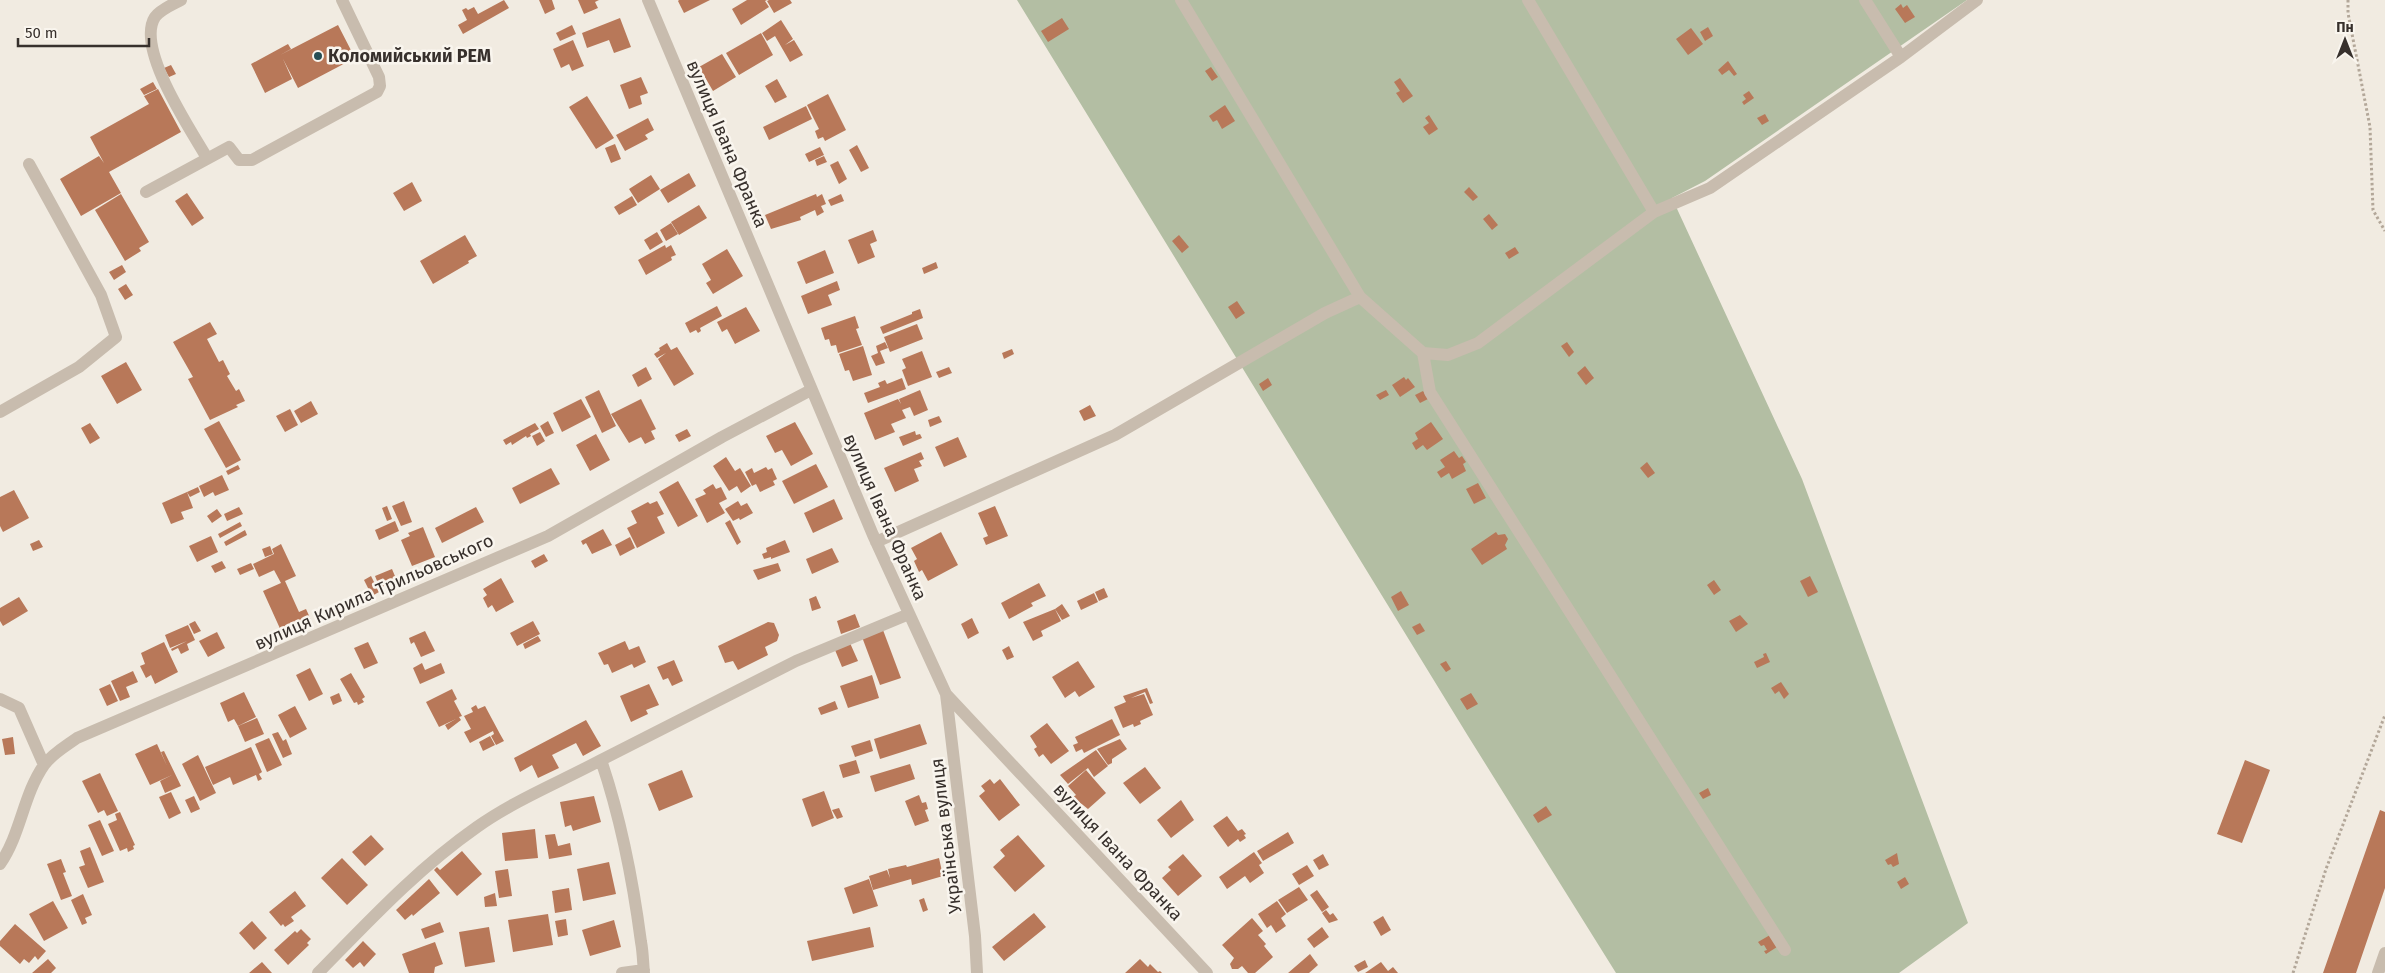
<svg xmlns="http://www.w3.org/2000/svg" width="2385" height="973" viewBox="0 0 2385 973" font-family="'Fira Sans',sans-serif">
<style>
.green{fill:#b3bea3}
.building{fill:#b87859}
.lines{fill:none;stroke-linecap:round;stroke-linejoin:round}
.path{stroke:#b3a799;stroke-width:3;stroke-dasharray:2.5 2.5;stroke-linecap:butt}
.minor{stroke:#c8bcae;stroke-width:12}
.poi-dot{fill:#264d54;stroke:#f9f5ee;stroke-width:2}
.labels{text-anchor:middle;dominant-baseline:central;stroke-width:5;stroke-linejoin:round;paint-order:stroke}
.poi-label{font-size:18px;font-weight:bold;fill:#37302c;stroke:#f9f5ee;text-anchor:start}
.street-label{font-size:18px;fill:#37302c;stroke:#f9f5ee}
</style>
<rect width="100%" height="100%" fill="#f1ebe1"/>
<path class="green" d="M1017,0H1967L1705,181L1672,198L1802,479L1968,923L1899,973H1616L1468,736Z"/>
<path class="building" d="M504,0L509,8L463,34L458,25L467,20L462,10L466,8L468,10L474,7L478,14Z
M539,0H552L555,9L545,14Z
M578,0H599L595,2L598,8L584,14Z
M679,0H710L684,13L678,1Z
M747,0H767L765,1L769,7L741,25L732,9Z
M769,0H790L792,3L774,13L767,1Z
M1901,4L1903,8L1907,5L1915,17L1905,23L1895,9Z
M620,18L631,47L614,53L609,40L587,48L582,33Z
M1062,18L1069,29L1048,42L1041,31Z
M781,20L793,39L785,45L794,40L803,55L790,62L775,36L767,41L762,33Z
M338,25L355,58L298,88L283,59L292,79L265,93L251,64L288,44L291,49L280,55Z
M572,25L576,34L560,41L556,33Z
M1708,27L1713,36L1705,41L1700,32Z
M1691,28L1703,44L1688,55L1676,39Z
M761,33L773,55L739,75L726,53Z
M573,40L584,66L572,71L569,64L561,68L553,49Z
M722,54L736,77L713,91L699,67Z
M1728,61L1737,74L1734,76L1729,70L1722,75L1718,70Z
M171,65L176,74L169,77L164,68Z
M1211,67L1218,77L1212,81L1205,71Z
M641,77L648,93L640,96L642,104L629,109L620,85Z
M1400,78L1413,96L1403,103L1396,93L1400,91L1394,82Z
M777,79L787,97L775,103L765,86Z
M153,82L157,89L144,95L140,89Z
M158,89L181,132L109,172L121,193L81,216L60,179L99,156L104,163L90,137L149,104L144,96Z
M1749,91L1754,98L1744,105L1742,102L1746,99L1743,95Z
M828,94L846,130L825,141L823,137L818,139L815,131L819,129L807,105Z
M587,96L614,138L596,149L569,107Z
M1225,105L1235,121L1222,129L1217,120L1213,122L1209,116Z
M806,106L812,119L769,140L763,127Z
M1765,114L1769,121L1762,125L1757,118Z
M1429,115L1438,129L1429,135L1423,127L1429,123L1425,118Z
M648,118L654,130L645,135L648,139L625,151L616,135Z
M615,144L621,159L611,163L605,148Z
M857,145L869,168L861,172L849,150Z
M820,147L824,155L809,162L805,154Z
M824,156L827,162L817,166L815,160Z
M838,161L847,179L839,184L830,165Z
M689,173L696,186L668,203L660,190Z
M651,175L660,189L638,203L629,189Z
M412,182L422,201L404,211L393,193Z
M1469,187L1478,197L1473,201L1464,192Z
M187,193L204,218L192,226L175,201Z
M121,194L149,242L139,248L141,251L125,261L95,210Z
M816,194L817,197L822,194L826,204L821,206L824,212L817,216L815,210L800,217L801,220L771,229L765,215Z
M841,194L844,201L831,206L828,200Z
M632,196L637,205L619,215L614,207Z
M699,205L707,218L679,235L671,222Z
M1489,214L1498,225L1492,230L1483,219Z
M671,223L678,234L666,241L660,230Z
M873,230L877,241L870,244L875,257L858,264L848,240Z
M657,232L663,242L650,250L644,240Z
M465,235L477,256L468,261L469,263L433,284L420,261Z
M1179,235L1189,247L1182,253L1172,241Z
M665,245L666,248L671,245L676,255L671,257L672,260L646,275L638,260Z
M1515,247L1519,253L1509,259L1505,253Z
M727,249L743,276L713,294L706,283L711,280L702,264Z
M825,250L834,273L806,284L797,262Z
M936,262L938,268L924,274L922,268Z
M122,265L126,272L114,280L109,272Z
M837,281L840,290L828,295L832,305L808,314L801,296Z
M126,284L133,295L125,300L118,289Z
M1237,301L1245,313L1236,319L1228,307Z
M717,306L722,316L700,328L701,331L698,333L696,330L690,333L685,323Z
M746,307L760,331L735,344L727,329L722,332L717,322Z
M920,309L923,318L883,334L880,327L912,314V312Z
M855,316L859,328L856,329L862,345L838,353L836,345L831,346L829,339L825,340L821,328Z
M210,322L217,334L207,339L219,362L223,360L230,374L227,376L236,391L239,389L245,401L236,405L238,407L210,420L188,379L193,377L173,342Z
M917,324L923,339L890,352L884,337Z
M885,342L888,348L880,351L885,363L876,366L871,356L878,353L876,346Z
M1567,342L1574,352L1569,357L1561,346Z
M667,343L671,350L677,347L694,374L674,386L658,359L666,353L657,358L654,354L660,350L659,348Z
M863,346L872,375L853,381L849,370L845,371L839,354Z
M1012,349L1014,354L1004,359L1002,353Z
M922,351L932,377L908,386L902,370L906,368L902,359Z
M126,362L142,390L117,404L101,376Z
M1585,366L1594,378L1586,385L1577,373Z
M646,367L652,379L638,387L632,375Z
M949,367L952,373L939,378L936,372Z
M1404,377L1406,380L1408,378L1415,387L1400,397L1392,385Z
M902,378L906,389L868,403L864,393L880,387L878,383L885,380L887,384Z
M1268,378L1272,385L1263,391L1259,384Z
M599,390L616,426L602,433L585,397Z
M920,390L928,410L914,416L910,407L902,410L906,418L891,424L895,432L875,440L864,413L898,399L901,404L899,399Z
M1386,390L1389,395L1380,400L1376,395Z
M1423,391L1428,399L1420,403L1415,395Z
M581,399L591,417L562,432L553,413Z
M641,399L656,429L651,431L655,439L645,444L641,437L629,443L611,414Z
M311,401L318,414L301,423L294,411Z
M1090,405L1096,416L1084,421L1079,411Z
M290,409L298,425L285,432L276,416Z
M939,416L942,422L930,427L928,420Z
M219,421L241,460L226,468L204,429Z
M548,421L554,433L546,437L540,426Z
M795,422L813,454L791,466L782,450L775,453L766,436Z
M1431,422L1443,439L1427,450L1423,445L1416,450L1412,443L1418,439L1415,433Z
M90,423L100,438L90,444L81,428Z
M535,423L539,429L530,434L531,436L527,438L526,436L512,445L511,442L506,445L503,440Z
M687,429L691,436L679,442L675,435Z
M915,431L916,435L920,434L922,438L903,446L899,437Z
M540,432L545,441L537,446L532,436Z
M596,434L610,460L590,471L576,445Z
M958,437L967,457L944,467L935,447Z
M1454,451L1459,458L1462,456L1466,462L1463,464L1466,471L1452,479L1449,473L1441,478L1437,472L1445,467L1440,460Z
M921,452L924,459L919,461L922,466L914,469L919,481L895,492L884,468Z
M726,457L735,471L740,468L751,486L741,493L737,486L729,491L713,466Z
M1647,462L1655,473L1648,478L1640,468Z
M816,464L828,487L794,504L782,481Z
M238,465L240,469L228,475L226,471Z
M766,467L768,470L772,468L777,479L773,481L775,485L760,492L756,484L752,486L745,472L752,468L754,473Z
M551,468L560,484L520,504L512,488Z
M222,475L229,490L215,496L213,492L204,497L199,486Z
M678,481L698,516L678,527L659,492Z
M1478,483L1486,498L1474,504L1466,489Z
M713,484L716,489L721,487L727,499L719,503L725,513L707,523L695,499L706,494L703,490Z
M198,487L200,492L190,497L187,492Z
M14,490L29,518L3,532L0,526V497Z
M187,492L193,508L181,512L184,519L171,524L162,503Z
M834,499L843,519L813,533L804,513Z
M404,501L412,522L401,526L392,506Z
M657,501L664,514L657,517L665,533L637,548L627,528L637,523L631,511L648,502L650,504Z
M738,501L741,506L747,503L753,513L740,520L739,518L733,521L725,509Z
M387,506L392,519L387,521L382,508Z
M995,506L1008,536L986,545L983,538L988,536L978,513Z
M239,507L243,514L227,521L224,514Z
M476,507L484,522L442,543L435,528Z
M217,509L222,516L212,523L207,516Z
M730,520L741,542L737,545L725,523Z
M395,521L399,531L379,540L375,530Z
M240,522L242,526L220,538L218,534Z
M423,527L435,557L412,566L401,540L410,536L408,533Z
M603,529L612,545L592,554L586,543L583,545L581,541Z
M245,530L247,535L226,546L224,542Z
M941,532L958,565L928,581L922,570L919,572L914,561L917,559L911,548Z
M1496,532L1498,535L1505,534L1508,539L1505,545L1507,549L1482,565L1471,549Z
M211,536L218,552L197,562L189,546Z
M630,537L635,548L620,556L615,545Z
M39,540L43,547L33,551L30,544Z
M785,540L790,552L771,559V557L764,559L762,554L767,552L766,548Z
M281,544L296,576L285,581L299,612L306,609L311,620L282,633L263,591L281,583L274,570L281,567L259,577L253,564L274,554L272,549Z
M270,546L273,554L265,557L262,549Z
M832,548L839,562L812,574L806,559Z
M544,554L548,561L535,568L531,561Z
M222,561L226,568L215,573L211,566Z
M251,563L254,569L240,575L237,569Z
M778,563L781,571L758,580L753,570Z
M392,569L397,581L380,588L375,576Z
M371,576L379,592L372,596L364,580Z
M1810,576L1818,592L1808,597L1800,581Z
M501,578L514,602L496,612L492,605L488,608L483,598L487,595L483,589Z
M1714,580L1721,590L1714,595L1707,585Z
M1039,583L1046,596L1031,603L1033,606L1009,619L1001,603Z
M1104,588L1108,597L1099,601L1095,592Z
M1401,591L1409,605L1398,611L1391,597Z
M1094,593L1098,602L1081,610L1077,601Z
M816,596L821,608L812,611L809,599Z
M19,597L28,611L3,626L0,621V608Z
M1062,604L1070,616L1062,620L1055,609Z
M1055,609L1061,621L1041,631L1043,636L1033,641L1023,622Z
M855,614L860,627L841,634L837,621Z
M1740,615L1748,624L1736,632L1729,621Z
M972,618L979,633L968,639L961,624Z
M195,621L201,631L194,634L189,624Z
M533,621L540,634L517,646L510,633Z
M768,622L774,623L779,635L777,641L765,647L768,655L738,670L733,661L725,663L718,646Z
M1420,623L1425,631L1417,635L1412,627Z
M188,625L195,640L187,644L189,650L181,654L178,648L172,651L171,649L187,641L170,648L165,635Z
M883,630L901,678L880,685L862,637Z
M425,631L435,651L421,657L414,642L411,644L409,638Z
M217,632L225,648L208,657L199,641Z
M538,636L541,641L525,649L523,644Z
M625,641L629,650L639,646L646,662L634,668L632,664L612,673L608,664L604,665L598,653Z
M164,642L178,672L155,684L151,675L146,678L140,666L145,664L141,653Z
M368,642L378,663L364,669L354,648Z
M850,643L858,661L842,667L835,650Z
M1009,646L1014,657L1007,660L1002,650Z
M1766,653L1770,662L1757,668L1754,662L1764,657L1763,654Z
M674,660L683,681L672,686L668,678L663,680L657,667Z
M1078,661L1095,687L1079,697L1075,691L1065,698L1052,677Z
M1446,661L1451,669L1446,672L1440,664Z
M422,663L425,670L441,663L445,673L420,684L413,668Z
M310,668L323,694L309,701L296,675Z
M133,671L138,682L126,687L130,697L120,701L111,681Z
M351,673L365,697L362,699L364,702L358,705L357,702L354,703L340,679Z
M872,675L879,698L848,708L840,686Z
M1781,682L1789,694L1784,699L1779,691L1775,694L1771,688Z
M110,684L118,701L107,706L99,689Z
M649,684L659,705L646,710L648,714L631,722L620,696Z
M1147,688L1153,703L1150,704L1145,692L1131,698L1144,694L1153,715L1140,721L1141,724L1134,727L1133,724L1123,728L1114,707L1126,702L1123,696Z
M452,689L457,699L454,701L462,716L459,717L461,720L448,730L445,725L456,719L439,727L426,702Z
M244,692L256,717L238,726L234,719L228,722L220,703Z
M339,693L342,701L333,705L330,697Z
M1471,693L1478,704L1467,710L1460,699Z
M835,701L838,709L821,715L818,708Z
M476,705L478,709L485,706L500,734L495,737L500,734L504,741L496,745L491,736L494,734L493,731L470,743L464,732L471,729L464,716L473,712L471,708Z
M295,706L307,729L290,738L278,715Z
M257,718L264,734L245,742L238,726Z
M1112,719L1120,735L1084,753L1082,749L1076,752L1073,745L1078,743L1075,737Z
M586,720L601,746L583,756L576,743L552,755L559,768L538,778L532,765L520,772L514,758Z
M1047,723L1069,751L1051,764L1043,754L1039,757L1034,749L1037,747L1030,736Z
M920,724L927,744L880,759L874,739Z
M278,732L283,741L286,739L292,754L283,758L272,734Z
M490,736L495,745L483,751L479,742Z
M13,737L15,754L5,755L2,739Z
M269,738L282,765L267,772L255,744Z
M1120,739L1127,749L1112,759V763L1108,765L1097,749Z
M870,740L873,751L855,757L851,746Z
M157,744L167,766L161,752L164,751L181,786L165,793L160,781L172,775L150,785L135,754Z
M251,747L262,772L259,774L262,779L258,781L256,775L233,785L230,777L213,785L205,767Z
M1096,750L1108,766L1094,777L1088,768L1068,784L1060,775Z
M198,755L216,793L200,801L182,764Z
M856,760L860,773L843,778L839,765Z
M2245,760L2270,770L2242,843L2217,834Z
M910,764L915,779L875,792L870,776Z
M1145,767L1161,788L1140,804L1123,783Z
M682,770L693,797L659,811L648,784Z
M1086,770L1106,793L1088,809L1073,797L1076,795L1068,786Z
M100,773L118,811L107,816L104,810L98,813L82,781Z
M990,779L994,784L1000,779L1020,805L999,821L979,796L985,791L981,786Z
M1708,788L1711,795L1703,799L1699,793Z
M824,791L834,818L812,827L802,799Z
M171,792L181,813L169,819L159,797Z
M919,795L922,803L926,802L928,809L925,810L929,821L915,826L905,801Z
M194,796L200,809L191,813L185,800Z
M594,796L601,822L573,831L571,825L565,827L560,802Z
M1181,800L1194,820L1171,838L1157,820Z
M1546,806L1552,815L1538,823L1533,815Z
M839,808L843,817L837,819L832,810Z
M2380,810L2385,812V888L2356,973H2323Z
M120,812L135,845L133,846L134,849L128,852L127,848L120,851L108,824L117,820L115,814Z
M1227,816L1238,831L1242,829L1246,834L1244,835L1246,838L1240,842L1238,839L1228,847L1213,826Z
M100,820L114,851L102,856L88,825Z
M535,829L538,858L505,861L502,833Z
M1288,832L1294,843L1263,861L1257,851Z
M555,834L558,846L570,843L572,855L549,859L545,835Z
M371,835L384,849L365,866L352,852Z
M1018,835L1045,866L1015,892L993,867L1005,856L1000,850Z
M90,847L104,882L88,888L79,867L85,865L80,851Z
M462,851L482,874L457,896L434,870L437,867L440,870Z
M1254,852L1262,863L1259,865L1264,873L1250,883L1245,876L1227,889L1219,877Z
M1897,853L1899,864L1893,867L1891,864L1888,865L1885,860Z
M1183,854L1202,876L1178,896L1162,878L1171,870L1168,867Z
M1323,854L1329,865L1319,870L1313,860Z
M342,858L368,885L347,905L321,878Z
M939,858L943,876L912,885L911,879L873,890L869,876L887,870L890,878L888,869L906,865L907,867Z
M61,859L66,872L63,873L72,896L61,900L47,864Z
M609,862L616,894L583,901L577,869Z
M1307,865L1314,876L1299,885L1292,874Z
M508,869L512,896L499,898L495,871Z
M1905,877L1909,884L1901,889L1897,882Z
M429,879L440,893L413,916L412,914L405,920L396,910Z
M869,879L878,906L853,914L844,888Z
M1299,887L1308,900L1287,913L1278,900Z
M569,888L572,910L555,913L552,891Z
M1317,890L1329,907L1322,912L1310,895Z
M295,891L306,906L291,917L294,921L285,927L283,924L281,926L269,912Z
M495,893L497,906L485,907L484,897Z
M83,894L92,915L85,918L87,923L82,925L71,900Z
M924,898L928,910L923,912L919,900Z
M53,901L68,928L44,941L29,914Z
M1277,901L1286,914L1281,918L1286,926L1276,933L1271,925L1267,928L1258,914Z
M1326,910L1330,915L1333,913L1338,920L1329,923L1322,913Z
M1034,913L1046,927L1004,961L992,947Z
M548,914L553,945L513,952L508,920Z
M1383,916L1391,930L1381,936L1373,922Z
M1252,918L1263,931L1258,935L1266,944L1264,946L1273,957L1255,973H1248L1242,966L1238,969H1232L1230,964L1234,958L1222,945Z
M566,919L568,935L558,937L555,921Z
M614,920L621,947L590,956L582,930Z
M252,921L267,938L254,950L239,933Z
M440,922L444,932L425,939L421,929Z
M15,924L46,951L38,960L35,956L29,963L24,959L20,964L0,946V941Z
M489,927L495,962L465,967L459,932Z
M870,927L874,947L812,961L807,941Z
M1322,927L1329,937L1314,948L1307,939Z
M301,929L311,939L307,943L309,945L288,965L274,950L295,931L297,933Z
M1770,935L1777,947L1766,954L1764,951L1767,950L1764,945L1761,946L1758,942Z
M363,941L376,954L364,967L360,962L353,968L345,960Z
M435,942L443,964L435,967L434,973H409L402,954Z
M1310,954L1318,965L1309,973H1288Z
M48,959L56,968L51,973H32Z
M1140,959L1148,967L1150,964L1158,972L1160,971L1162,973H1125Z
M1365,960L1368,967L1358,972L1354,966Z
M262,962L272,973H249Z
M1381,962L1388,971L1393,967L1398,973H1365Z"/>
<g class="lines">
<path class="path" d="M2348,0V13L2370,127L2373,210L2385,231
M2293,973L2326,869L2385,715"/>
<path class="minor" d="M181,0C172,5 161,9 155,17C135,48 191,130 207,158
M648,0L873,535L946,694L1207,973
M1181,0L1360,297
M1528,0L1654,212
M1865,0L1901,57
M146,192L229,147L239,160H252L377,92L380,86L379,77L342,0
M1423,353L1430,392L1785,950
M0,412L79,367L116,337L101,295L29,164
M876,542L1115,435L1325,313L1360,297L1423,353L1448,355L1478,343L1654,212L1710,188L1901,57L1977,0
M946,694L975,936L977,973
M0,699L19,708L44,765
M0,864C21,834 23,795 44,765C52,754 66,746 77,738L548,536L722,437L811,390
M318,973C369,921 417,869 477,827C515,800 560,782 601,760
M622,973L644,970
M644,973C643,963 643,952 641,942C633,881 621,819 601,760L796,661L909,614
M2378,973L2385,953"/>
</g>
<circle class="poi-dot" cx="318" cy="56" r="5"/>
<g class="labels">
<g class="poi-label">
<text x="328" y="56">Коломийський РЕМ</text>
</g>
<g class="street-label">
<text transform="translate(727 144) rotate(67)">вулиця Івана Франка</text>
<text transform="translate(885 517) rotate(66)">вулиця Івана Франка</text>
<text transform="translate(374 592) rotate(-24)">вулиця Кирила Трильовського</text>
<text transform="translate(946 836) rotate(-97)">Українська вулиця</text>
<text transform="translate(1118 852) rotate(47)">вулиця Івана Франка</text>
</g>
</g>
<g transform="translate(2345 40)" stroke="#f9f5ee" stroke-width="4" paint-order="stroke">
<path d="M0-4L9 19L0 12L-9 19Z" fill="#37302c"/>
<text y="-8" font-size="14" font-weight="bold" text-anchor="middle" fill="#37302c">Пн</text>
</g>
<path d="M18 38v8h131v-8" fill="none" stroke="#37302c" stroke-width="2.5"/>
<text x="25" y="38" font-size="15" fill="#37302c" stroke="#f9f5ee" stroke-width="4" paint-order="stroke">50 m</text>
</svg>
